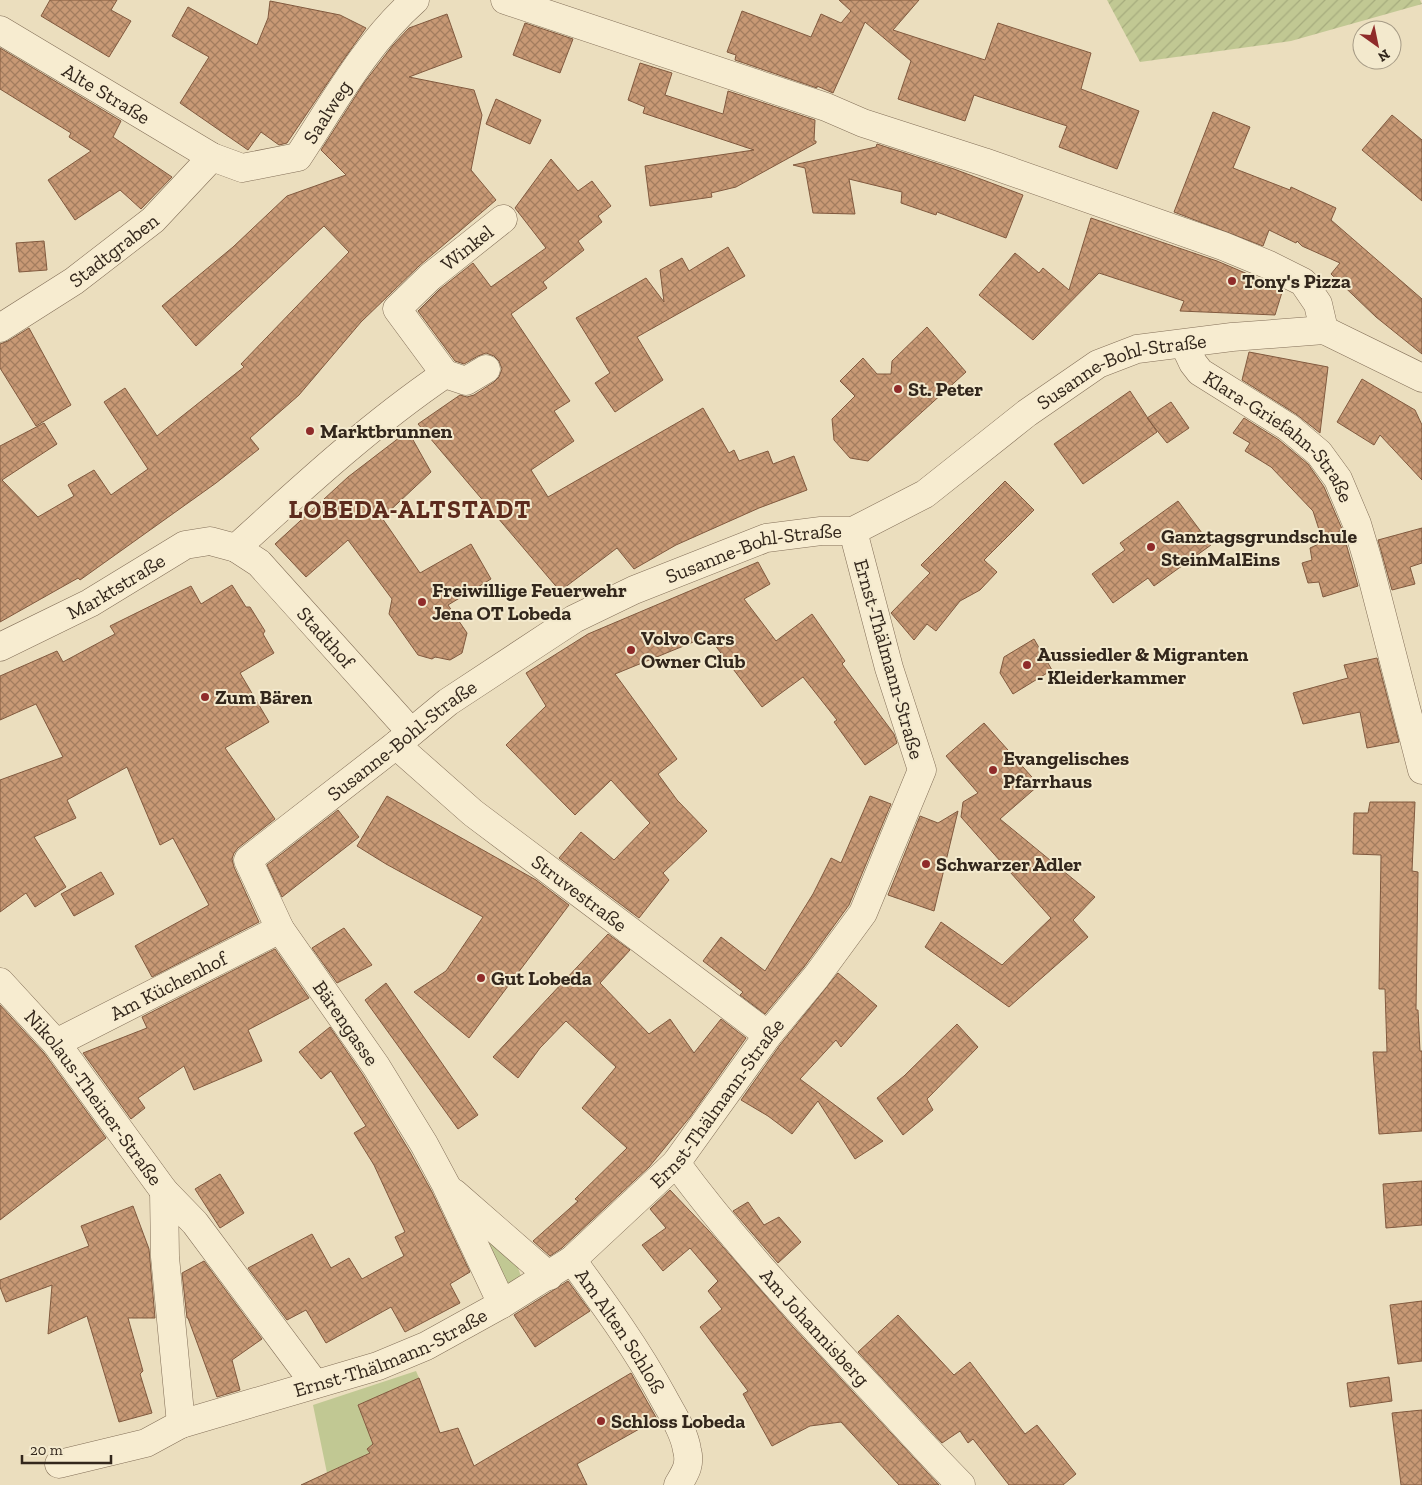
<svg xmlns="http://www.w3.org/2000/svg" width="1422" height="1485" viewBox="0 0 1422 1485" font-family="'Zilla Slab',serif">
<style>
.grass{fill:#c1c893}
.garden{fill:url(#garden-furrows)}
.building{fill:url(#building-cross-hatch);stroke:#815a3f}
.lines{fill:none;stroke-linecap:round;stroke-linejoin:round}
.minor-casing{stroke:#836f58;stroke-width:29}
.minor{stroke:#f7ecd0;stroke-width:28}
.poi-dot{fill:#8f2b2a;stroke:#f3e9cd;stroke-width:2}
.labels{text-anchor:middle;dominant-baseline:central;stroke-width:4;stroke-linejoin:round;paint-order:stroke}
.street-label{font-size:20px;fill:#33271c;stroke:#f3e9cd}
.poi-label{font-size:20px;font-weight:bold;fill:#33271c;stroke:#f3e9cd;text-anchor:start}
.district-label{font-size:25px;font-weight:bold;letter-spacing:1px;fill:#5d2b1d;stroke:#f3e9cd}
</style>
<defs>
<pattern id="garden-furrows" width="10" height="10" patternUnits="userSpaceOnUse" patternTransform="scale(1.25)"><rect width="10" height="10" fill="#c1c893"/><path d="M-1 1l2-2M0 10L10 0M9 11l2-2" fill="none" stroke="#a6ac7e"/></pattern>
<pattern id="building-cross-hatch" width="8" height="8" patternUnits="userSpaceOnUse" patternTransform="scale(1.25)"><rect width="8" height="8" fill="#c89975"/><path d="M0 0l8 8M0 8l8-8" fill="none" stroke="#a37d5f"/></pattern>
</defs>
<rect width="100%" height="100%" fill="#ebdebe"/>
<path class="grass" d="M467,1220L517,1265L521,1276L512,1288L501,1287Z
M416,1371L419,1378L358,1405L373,1444L367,1449L370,1453L327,1473L313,1405Z"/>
<path class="garden" d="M1107,0H1420L1422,4L1291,41L1140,62Z"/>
<path class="building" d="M50,0H117L111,10L131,21L109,57L41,16Z
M839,0H919L893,30L985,60L998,23L1091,53L1081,89L1139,111L1117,169L1059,147L1067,126L974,95L965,121L898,99L911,61L865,22L833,93L817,86V88L735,60L736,55L727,52L742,11L811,37L821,14L841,23L851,11Z
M270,1L340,15L366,28L339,66L287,143L279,145L261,132L248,150L180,103L209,57L172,36L188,7L257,45L268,18Z
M447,14L462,57L409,77L474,90L482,115L471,170L496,200L419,266L361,322L299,395L250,438L259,449L216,483L80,580L78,578L0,622V446L44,423L57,444L2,480L38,517L74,496L68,485L94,470L111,495L148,469L104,402L125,388L157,436L244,367L241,364L349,252L324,226L196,346L162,306L233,247L287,196L346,175L321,150L364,83L393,45L409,28Z
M525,23L573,39L560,73L513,55Z
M0,48L121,121L113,137L172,177L141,209L120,190L75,220L48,180L91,151L69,137L71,133L0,89Z
M640,63L672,73L665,95L723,114L728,91L815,120L814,141H816V143L736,187L711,193L712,197L650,206L645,166L754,150L643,113L645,107L628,100Z
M496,99L541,120L530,144L486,124Z
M1213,112L1250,127L1233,168L1290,190L1291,187L1336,208L1331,220L1422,299V354L1376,317L1331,274L1340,263L1302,246L1297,241L1296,243L1269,230L1263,246L1174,212Z
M1392,115L1422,140V201L1362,150Z
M877,144L954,169L1023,195L1006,238L937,212L936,215L901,203L902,192L849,179L855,214L813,213L805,168L793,165L876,147Z
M551,159L578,191L592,181L611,206L598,216L602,222L578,241L584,250L543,282L547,288L511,314L570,401L554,411L574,441L531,470L548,497L703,408L729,453L734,450L739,461L768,451L773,464L794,456L807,490L759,508L676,545L634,569L617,548L560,591L418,424L460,395L467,397L474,395L494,382L499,377L502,369L499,361L494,356L486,353L478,356L464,364L455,361L418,311L440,289L473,263L491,287L546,248L515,208Z
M1091,218L1217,261L1283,289L1275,315L1180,311L1184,301L1099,273L1033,340L979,295L1015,253L1039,273L1043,268L1069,290Z
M44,241L47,270L19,272L16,243Z
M728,247L745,276L637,337L663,380L615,412L595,383L610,373L576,318L646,278L664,302L660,270L682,258L689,271Z
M927,327L966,372L868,461L850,458L834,440L832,419L855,396L840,381L863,358L877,374H891L892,361Z
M29,328L71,405L36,426L0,368V344L8,341Z
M1249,352L1328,367L1320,433L1296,414L1242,380Z
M1362,379L1415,410L1422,425V480L1380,435L1374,445L1337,422Z
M1130,391L1157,432L1083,484L1054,444Z
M1171,402L1189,428L1167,443L1147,418Z
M1244,418L1279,440L1308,464L1324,487L1342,529L1358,586L1323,597L1319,582L1308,583L1302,563L1312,560L1310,548L1323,542L1313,511L1271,467L1245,451L1250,443L1233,433Z
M408,431L431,472L382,518L420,573L471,544L491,579L448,605L467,633L462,653L450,660L435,657L432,659L418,655L389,614L392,599L348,540L306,577L275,544L348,477Z
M1005,481L1034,510L984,560L997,572L980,590L960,601L936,631L927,624L914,640L891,613L930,573L921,565Z
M1178,501L1211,545L1154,586L1148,578L1113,603L1092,574L1125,550L1120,543Z
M1422,528V563L1410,567L1415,584L1392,590L1378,540Z
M758,562L770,584L744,599L776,641L812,614L845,661L842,664L894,734L897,743L865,765L834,722L837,720L803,677L762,707L708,636L615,674L677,759L658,774L677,800L707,831L663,873L669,880L639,918L559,858L581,832L614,860L650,823L611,780L575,815L506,745L546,706L526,673L588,634Z
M232,585L246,607H250L265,631L263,634L274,653L240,673L269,722L225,748L275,819L238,848L234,853L232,859L234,867L259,922L152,977L135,946L209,905L173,838L160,845L127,767L67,800L76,818L34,837L66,887L35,907L26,893L0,912V780L63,757L36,704L0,720V676L57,651L63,662L115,634L110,626L191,586L201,604Z
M1034,639L1052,670L1013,694L1000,673L1004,657Z
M1377,658L1399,742L1367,748L1360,712L1303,724L1293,693L1348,678L1344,665Z
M984,723L1039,785L1000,819L1095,897L1073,920L1088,937L1009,1007L925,947L941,922L1002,965L1051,918L961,817L963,802L978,793L946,756Z
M387,796L536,880L569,905L469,1038L414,992L446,971L483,917L386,864L357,846Z
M870,796L891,804L849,905L804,967L765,1014L740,995L743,992L703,961L721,937L765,971L813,894L831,858L841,863Z
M1370,802H1415L1412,871L1418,872L1416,1010H1418L1420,1051H1422V1131L1379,1134L1373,1052H1387L1385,989H1379L1381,855L1353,854L1354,813H1368Z
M338,810L359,837L282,897L267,865Z
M958,811L934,911L888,895L920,816L938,823Z
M101,872L114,894L74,916L61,894Z
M344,928L372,965L337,983L312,948Z
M608,934L630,950L600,983L649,1034L670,1019L694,1053L721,1019L746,1038L690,1117L649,1167L562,1248L550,1256L533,1241L578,1201L575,1199L627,1148L582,1108L616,1067L566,1021L540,1048L518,1078L493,1057Z
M275,949L309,998L248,1030L262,1061L194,1090L184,1066L138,1098L145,1108L131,1119L83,1053L147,1028L142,1017Z
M838,973L877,1006L841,1047L836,1040L800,1079L883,1141L855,1159L818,1101L792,1134L768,1116L741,1100L780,1045Z
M386,983L478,1115L458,1129L365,1000Z
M0,1005L44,1053L106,1138L0,1220Z
M957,1024L978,1047L927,1099L933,1110L903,1135L877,1098L904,1076Z
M330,1027L363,1075L410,1152L432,1192L470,1272L450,1284L460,1303L405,1332L391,1307L326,1343L306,1310L287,1320L248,1268L312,1234L331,1268L349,1258L362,1279L404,1256L395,1237L405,1232L374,1165L354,1133L366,1126L331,1071L321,1079L299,1052Z
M220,1174L244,1213L220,1228L195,1189Z
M1422,1181V1225L1386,1228L1383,1184Z
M670,1190L709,1231L793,1327L939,1485H899L841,1422L810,1426L772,1446L743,1394L748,1391L700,1327L722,1309L708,1291L718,1281L690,1248L663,1271L642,1245L666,1228L650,1209Z
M748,1202L764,1225L779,1217L801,1242L778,1263L733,1211Z
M133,1206L149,1249L155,1318H128L143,1371L140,1374L152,1413L119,1422L87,1316L48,1334L52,1285L6,1302L0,1287V1280L89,1246L81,1226Z
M204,1261L262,1339L232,1360L240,1390L217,1397L188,1318H187L182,1273Z
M568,1281L590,1311L535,1347L514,1315Z
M1422,1301V1361L1398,1364L1390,1305Z
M898,1315L954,1375L970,1362L1025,1434L1037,1425L1076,1474L1063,1485H1009L973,1439L968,1443L960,1431L942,1443L858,1352Z
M631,1373L657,1419L577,1464L587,1485H301L370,1453L367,1449L373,1444L358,1405L419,1378L440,1433L458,1428L474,1466Z
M1389,1377L1392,1401L1350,1407L1347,1383Z
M1422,1410V1485H1401L1392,1413Z"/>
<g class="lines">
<g class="minor-casing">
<g id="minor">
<path d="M505,0L826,107L863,123L984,162L1223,246L1269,265L1303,282L1318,304L1324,330"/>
<path id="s1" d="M0,30L212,157L242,168L298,157C333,104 367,42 415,0"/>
<path id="s2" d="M0,328L74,281L153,220L212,157"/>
<path d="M1324,330L1422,378"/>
<path id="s3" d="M1184,344L1193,363L1200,372L1288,427L1319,453L1338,479L1357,524L1368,561L1422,770"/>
<path id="s4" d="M445,374L397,309L430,277L503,219"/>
<path d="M236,548C303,487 370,425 445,374L466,381L486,369"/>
<path id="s5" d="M0,647L90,603L185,545L210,541L236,548L259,563L411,732"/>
<path id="s6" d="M396,745L473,813L768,1035"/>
<path id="s7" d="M0,982L56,1043L164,1191L195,1223L315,1384"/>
<path id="s8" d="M56,1043L280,929"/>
<path id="s9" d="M676,1163C729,1235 789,1300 849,1365C887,1405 922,1446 961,1485"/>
<path d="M164,1191L165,1257L181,1424"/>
<path d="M454,1193L549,1276"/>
<path id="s10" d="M572,1260C605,1305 637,1349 663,1397C672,1414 684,1431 687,1450C691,1465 685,1473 678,1485"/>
<path id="s11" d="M502,1304L446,1185L424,1144L376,1066L280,929L248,860L396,745L448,702L574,619L634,590L766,538L821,531H853L925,494L1027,413L1098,364L1137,349L1232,337L1324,330"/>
<path id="s12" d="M59,1464L146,1443L181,1424L378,1366L426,1346L502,1304L572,1260L676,1163L768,1035L816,977L863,913L922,770L889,668L853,531"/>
</g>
</g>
<use href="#minor" class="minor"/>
</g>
<g class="poi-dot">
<circle cx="1232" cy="281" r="5"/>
<circle cx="898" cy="389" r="5"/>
<circle cx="310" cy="431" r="5"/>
<circle cx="1151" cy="547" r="5"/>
<circle cx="422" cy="602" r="5"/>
<circle cx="631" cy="650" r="5"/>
<circle cx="1027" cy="665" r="5"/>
<circle cx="205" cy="697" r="5"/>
<circle cx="993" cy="770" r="5"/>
<circle cx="926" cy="864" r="5"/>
<circle cx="481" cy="978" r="5"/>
<circle cx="601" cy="1421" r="5"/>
</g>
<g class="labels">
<g class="street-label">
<text stroke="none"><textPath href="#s1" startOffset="124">Alte Straße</textPath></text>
<text stroke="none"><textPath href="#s1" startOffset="390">Saalweg</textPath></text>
<text stroke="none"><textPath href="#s4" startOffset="174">Winkel</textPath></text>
<text stroke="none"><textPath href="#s2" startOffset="138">Stadtgraben</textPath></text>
<text stroke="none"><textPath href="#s11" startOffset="1532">Susanne-Bohl-Straße</textPath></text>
<text stroke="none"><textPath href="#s3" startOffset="136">Klara-Griefahn-Straße</textPath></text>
<text stroke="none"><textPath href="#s11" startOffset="1112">Susanne-Bohl-Straße</textPath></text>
<text stroke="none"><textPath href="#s5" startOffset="131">Marktstraße</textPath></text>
<text stroke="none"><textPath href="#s5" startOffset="391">Stadthof</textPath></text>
<text transform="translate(889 659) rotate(74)">Ernst-Thälmann-Straße</text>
<text stroke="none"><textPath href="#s11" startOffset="708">Susanne-Bohl-Straße</textPath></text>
<text stroke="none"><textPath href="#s6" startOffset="236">Struvestraße</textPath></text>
<text stroke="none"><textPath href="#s8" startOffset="126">Am Küchenhof</textPath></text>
<text transform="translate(346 1023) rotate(55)">Bärengasse</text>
<text stroke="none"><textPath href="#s7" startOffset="149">Nikolaus-Theiner-Straße</textPath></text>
<text stroke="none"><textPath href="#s12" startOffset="771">Ernst-Thälmann-Straße</textPath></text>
<text stroke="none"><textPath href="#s9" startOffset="215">Am Johannisberg</textPath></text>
<text stroke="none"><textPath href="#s10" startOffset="86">Am Alten Schloß</textPath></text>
<text stroke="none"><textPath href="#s12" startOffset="351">Ernst-Thälmann-Straße</textPath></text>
</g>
<g class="poi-label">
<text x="1242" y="281">Tony's Pizza</text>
<text x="908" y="389">St. Peter</text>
<text x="320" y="431">Marktbrunnen</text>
<text x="1161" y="536">Ganztagsgrundschule<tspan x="1161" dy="23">SteinMalEins</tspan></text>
<text x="432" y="590">Freiwillige Feuerwehr<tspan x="432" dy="23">Jena OT Lobeda</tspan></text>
<text x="641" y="638">Volvo Cars<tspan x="641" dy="23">Owner Club</tspan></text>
<text x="1037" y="654">Aussiedler &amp; Migranten<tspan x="1037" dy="23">- Kleiderkammer</tspan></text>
<text x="215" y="697">Zum Bären</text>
<text x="1003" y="758">Evangelisches<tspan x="1003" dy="23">Pfarrhaus</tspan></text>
<text x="936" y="864">Schwarzer Adler</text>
<text x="491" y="978">Gut Lobeda</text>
<text x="611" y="1421">Schloss Lobeda</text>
</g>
<g class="district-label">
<text x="410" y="509">LOBEDA-ALTSTADT</text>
</g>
</g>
<g transform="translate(1377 45) rotate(147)"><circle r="24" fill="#f3e9cd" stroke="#a69b86"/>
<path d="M0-4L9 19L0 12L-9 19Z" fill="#8f2b2a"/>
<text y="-8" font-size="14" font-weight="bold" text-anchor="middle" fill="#33271c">N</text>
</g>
<path d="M22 1455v8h89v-8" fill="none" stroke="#33271c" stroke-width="2.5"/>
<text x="30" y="1455" font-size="15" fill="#33271c" stroke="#f3e9cd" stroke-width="4" paint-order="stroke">20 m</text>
</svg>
